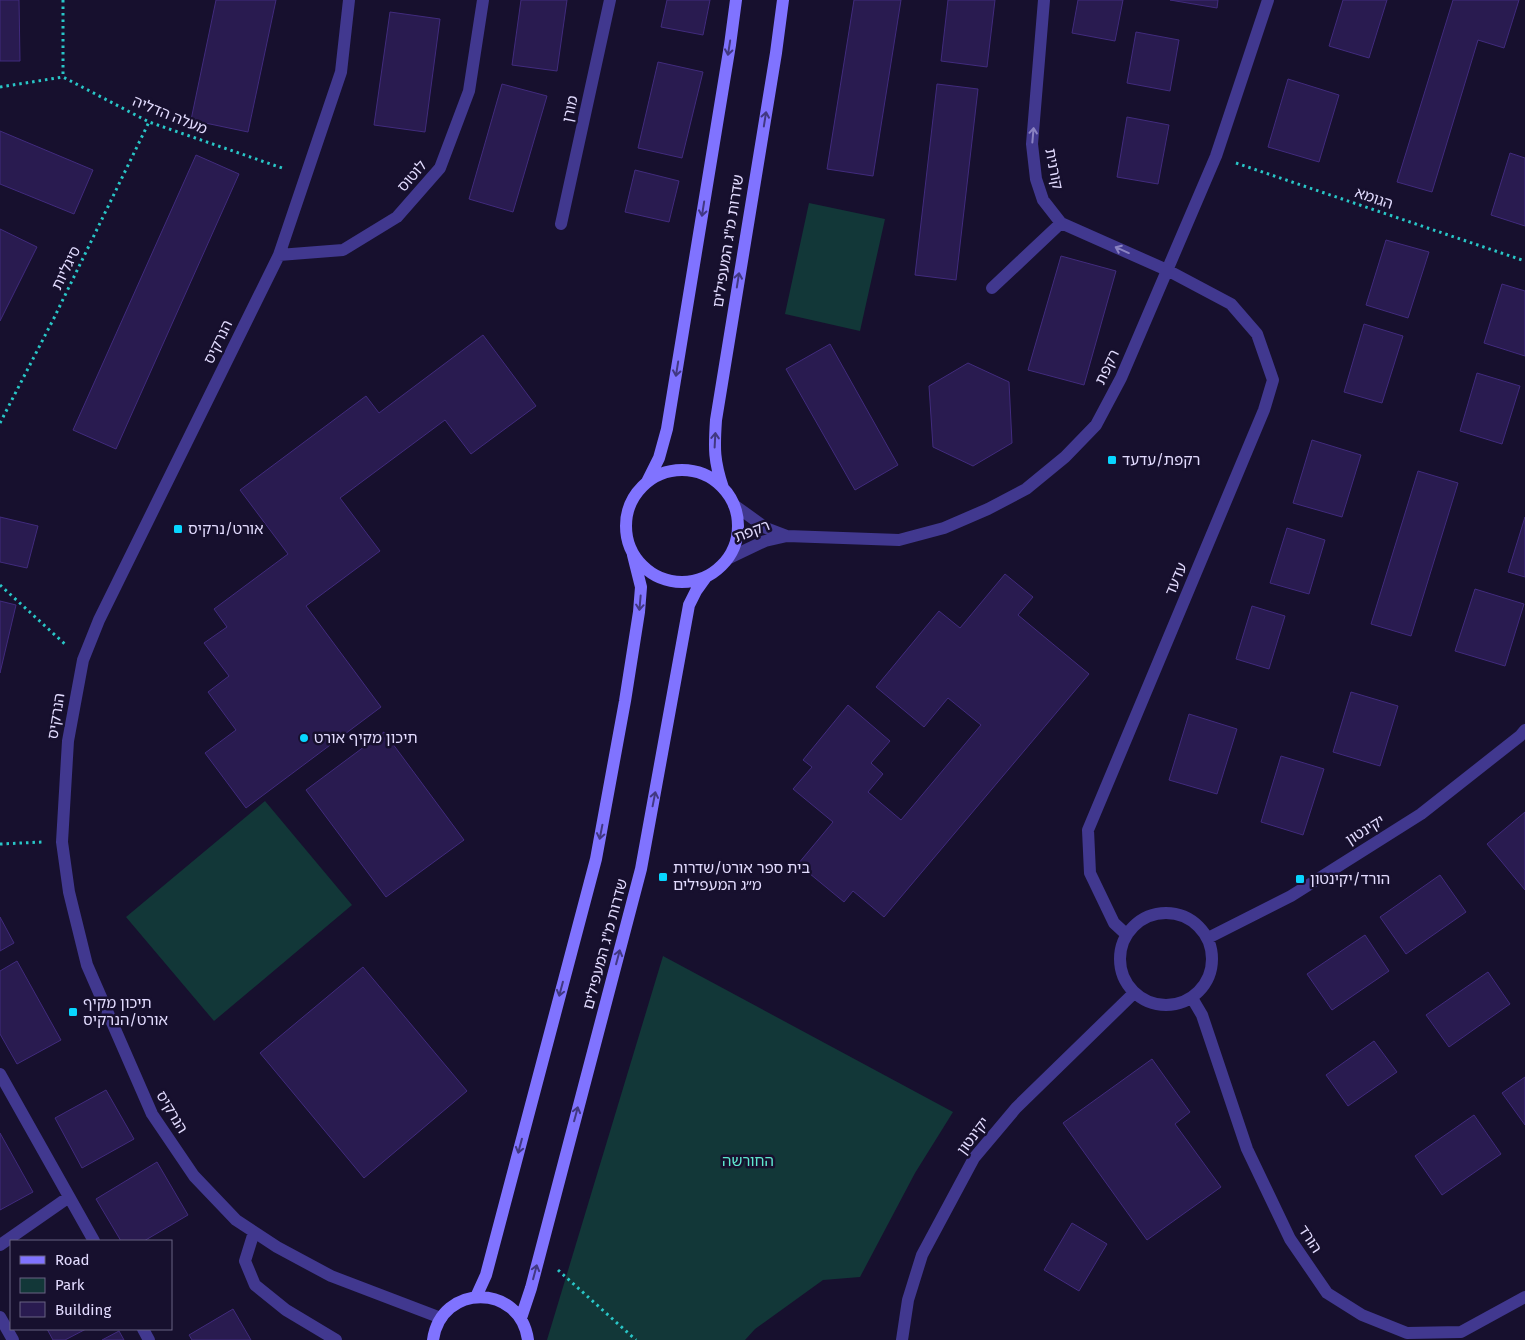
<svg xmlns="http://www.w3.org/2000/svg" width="1525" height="1340" viewBox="0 0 1525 1340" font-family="'Fira Sans','Noto Sans Hebrew',sans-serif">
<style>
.green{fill:#123738}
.building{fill:#291b50;stroke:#412b7d}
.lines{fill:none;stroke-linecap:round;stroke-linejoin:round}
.path{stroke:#29c6c7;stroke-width:3;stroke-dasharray:2.5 4;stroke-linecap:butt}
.minor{stroke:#41388f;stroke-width:12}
.secondary{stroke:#8073ff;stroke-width:12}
.oneway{stroke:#413882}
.oneway2{stroke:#8a82c1}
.poi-dot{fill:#08d6ff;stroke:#17102e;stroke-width:2}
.labels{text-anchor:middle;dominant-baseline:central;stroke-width:5;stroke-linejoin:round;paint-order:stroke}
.street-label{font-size:15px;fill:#e3dcff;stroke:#17102e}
.poi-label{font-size:15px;fill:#e3dcff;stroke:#17102e;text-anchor:start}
.park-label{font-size:15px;fill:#5fe8cf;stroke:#17102e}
</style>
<rect width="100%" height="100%" fill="#17102e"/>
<path class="green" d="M809,203L885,219L860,331L785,314Z
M265,801L352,905L214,1021L126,917Z
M663,956L953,1112L915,1173L860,1277L823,1280L755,1329L745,1340H547Z"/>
<path class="building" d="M0,0H19L20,61H0Z
M216,0H276L248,132L191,120Z
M521,0H567L557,71L512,65Z
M667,0H710L703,35L661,27Z
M854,0H901L873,176L827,169Z
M948,0H995L987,67L941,61Z
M1078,0H1123L1115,41L1072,33Z
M1170,0H1218L1217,8Z
M1343,0H1387L1369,58L1329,46Z
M1453,0H1519L1504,48L1478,40L1432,192L1397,182Z
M390,12L440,19L425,132L374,125Z
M1136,32L1179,40L1170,91L1127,83Z
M658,62L703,72L682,158L638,148Z
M1288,79L1339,95L1319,162L1268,147Z
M502,84L547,96L513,212L469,199Z
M937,84L978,89L956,280L915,275Z
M1127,117L1169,125L1158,184L1117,177Z
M0,131L93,170L74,214L0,184Z
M1510,153L1525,158V226L1491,215Z
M196,155L239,174L116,449L73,430Z
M635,170L679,181L669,222L625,212Z
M0,229L37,247L0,321Z
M1386,240L1429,252L1408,318L1366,305Z
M1061,256L1116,271L1084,385L1028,370Z
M1502,284L1525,291V356L1484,343Z
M1364,324L1403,336L1382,403L1344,392Z
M483,335L536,406L471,454L445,420L340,498L380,551L306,606L381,707L246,808L205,753L236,730L208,692L229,676L204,643L227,627L214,609L288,554L240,490L366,396L379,413Z
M830,344L898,465L855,490L786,369Z
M968,363L1009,382L1012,443L973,466L933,447L929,386Z
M1477,373L1520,386L1502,444L1460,431Z
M1312,440L1361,455L1342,517L1293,503Z
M1418,471L1458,483L1411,636L1371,624Z
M0,517L38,526L27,568L0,562Z
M1525,517V577L1508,572Z
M1287,528L1325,540L1309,594L1270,583Z
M1005,574L1033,597L1018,615L1089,674L884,917L853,891L844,902L798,864L833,822L793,789L812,767L803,760L848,705L890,741L871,763L883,774L868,792L901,820L981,725L948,698L924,727L876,687L939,611L960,628Z
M1475,589L1524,604L1505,666L1455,651Z
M0,601L16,605L0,673Z
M1252,606L1285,616L1269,669L1236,659Z
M1351,692L1398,706L1380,766L1333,752Z
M1189,714L1237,729L1217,794L1169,780Z
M384,732L464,840L386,897L306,790Z
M1281,756L1324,769L1303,835L1261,822Z
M1525,812V890L1487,844Z
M1440,875L1466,912L1406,954L1380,917Z
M0,917L14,943L0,951Z
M1365,935L1389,971L1332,1010L1307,974Z
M17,961L61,1040L17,1064L0,1034V971Z
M363,967L467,1091L364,1178L260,1053Z
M1488,972L1510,1004L1449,1047L1426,1015Z
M1374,1041L1397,1072L1348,1106L1326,1075Z
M1152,1059L1190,1112L1175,1124L1221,1187L1147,1240L1063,1123Z
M1525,1077V1125L1502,1093Z
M106,1090L134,1139L82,1168L55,1118Z
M1474,1115L1501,1154L1442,1195L1415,1156Z
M0,1133L33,1192L0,1210Z
M157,1162L188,1215L144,1241H121L96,1199Z
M1072,1223L1107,1244L1079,1291L1044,1270Z
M233,1309L251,1340H192L189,1335Z
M47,1329H86L65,1340H53Z
M119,1331L124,1340H102Z"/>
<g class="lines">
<path class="path" d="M63,0V77
M0,87L63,77L149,122L285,169
M1236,163L1525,261
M0,423L54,318L149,122
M0,585L66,645
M0,844L42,842
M558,1270L636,1340"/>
<path class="minor" d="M349,0L341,72L279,255L99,620L83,660L68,741L62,842L69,892L87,965L152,1114L194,1176L236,1220L277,1247L331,1276L441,1318
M1044,0L1032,144L1036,179L1043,200L1061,223L1167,270L1231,304L1257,334L1273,380L1264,410L1088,830L1090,873L1114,923L1127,935
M561,224L610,0
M279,255L343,250L397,217L440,168L469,91L483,0
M992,288L1061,223
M734,505L766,528L787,536
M729,558L765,541L787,536L899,540L944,528L988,509L1026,489L1065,457L1096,425L1121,378L1216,156L1268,0
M1120 959a46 46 0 1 1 92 0a46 46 0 1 1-92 0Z
M1208,938L1291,896L1421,814L1520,736L1525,730
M1192,998L1202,1015L1247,1149L1290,1239L1327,1293L1362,1315L1407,1333L1461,1332L1525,1297
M0,1074L94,1241
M254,1232L245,1261L255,1285L286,1310L336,1340
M0,1245L69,1197
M0,1317L13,1340
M143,1329L149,1340
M902,1340L908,1300L922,1255L974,1158L1016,1108L1134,993"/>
<path class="secondary" d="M626 526a56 56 0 1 1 112 0a56 56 0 1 1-112 0Z
M647,482L659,458L667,429L730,45L736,0
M723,488C714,461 714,449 716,420L776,53L783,0
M476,1297L486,1275L596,859L625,701L639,612L641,587L633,555
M521,1318L531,1288L641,869L689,605L696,591L706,577
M433,1340C441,1283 520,1283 528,1340"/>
</g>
<defs><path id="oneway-shaft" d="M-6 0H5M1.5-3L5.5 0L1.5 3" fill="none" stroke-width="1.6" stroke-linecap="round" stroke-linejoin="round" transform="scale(1.25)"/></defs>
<g class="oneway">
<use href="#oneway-shaft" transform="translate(729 48) rotate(99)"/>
<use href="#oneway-shaft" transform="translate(765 119) rotate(-81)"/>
<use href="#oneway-shaft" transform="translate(703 209) rotate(99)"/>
<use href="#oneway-shaft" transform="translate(738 280) rotate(-81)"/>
<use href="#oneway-shaft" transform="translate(677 369) rotate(99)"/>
<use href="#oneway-shaft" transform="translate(715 440) rotate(-87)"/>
<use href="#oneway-shaft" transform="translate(640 603) rotate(95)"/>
<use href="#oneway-shaft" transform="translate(654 799) rotate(-79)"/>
<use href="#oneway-shaft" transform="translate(601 832) rotate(101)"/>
<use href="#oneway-shaft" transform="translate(618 957) rotate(-75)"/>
<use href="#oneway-shaft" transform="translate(561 989) rotate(105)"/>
<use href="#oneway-shaft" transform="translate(576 1114) rotate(-75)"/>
<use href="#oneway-shaft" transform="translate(520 1146) rotate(105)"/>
<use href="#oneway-shaft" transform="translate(535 1272) rotate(-75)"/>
</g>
<g class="oneway2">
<use href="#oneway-shaft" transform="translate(1033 135) rotate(-85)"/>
<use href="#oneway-shaft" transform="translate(1122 250) rotate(-156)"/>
</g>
<g class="poi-dot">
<rect x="1107" y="455" width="10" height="10" rx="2.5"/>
<rect x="173" y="524" width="10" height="10" rx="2.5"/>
<circle cx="304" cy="738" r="5"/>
<rect x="658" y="872" width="10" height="10" rx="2.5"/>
<rect x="1295" y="874" width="10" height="10" rx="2.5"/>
<rect x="68" y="1007" width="10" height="10" rx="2.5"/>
</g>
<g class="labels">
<g class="street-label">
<text transform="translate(570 109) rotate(-78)">מורן</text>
<text transform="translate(170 115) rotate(22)">מעלה הדליה</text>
<text transform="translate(1054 169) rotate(79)">קורנית</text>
<text transform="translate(412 176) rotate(-49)">לוטוס</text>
<text transform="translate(1374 198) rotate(19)">הגומא</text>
<text transform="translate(728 241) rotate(-81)">שדרות מ"ג המעפילים</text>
<text transform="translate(66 268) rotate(-64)">סיגליות</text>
<text transform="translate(218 342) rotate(-64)">הנרקיס</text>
<text transform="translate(1107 367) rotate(-65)">רקפת</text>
<text transform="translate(752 531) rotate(-21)">רקפת</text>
<text transform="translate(1176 579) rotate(-67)">עדעד</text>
<text transform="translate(56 716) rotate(-81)">הנרקיס</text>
<text transform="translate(1365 830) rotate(-32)">יקינטון</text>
<text transform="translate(605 944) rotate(-75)">שדרות מ"ג המעפילים</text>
<text transform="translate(172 1112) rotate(59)">הנרקיס</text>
<text transform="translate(973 1136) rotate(-53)">יקינטון</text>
<text transform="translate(1310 1239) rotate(57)">הורד</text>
</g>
<g class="poi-label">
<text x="1122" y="460">רקפת/עדעד</text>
<text x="188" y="529">אורט/נרקיס</text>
<text x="314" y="738">תיכון מקיף אורט</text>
<text x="673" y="868">בית ספר אורט/שדרות<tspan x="673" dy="17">מ״ג המעפילים</tspan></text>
<text x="1310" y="879">הורד/יקינטון</text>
<text x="83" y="1003">תיכון מקיף<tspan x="83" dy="17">אורט/הנרקיס</tspan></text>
</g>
<g class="park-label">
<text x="748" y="1161">החורשה</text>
</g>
</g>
<rect x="10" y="1240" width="162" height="90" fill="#17102e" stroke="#696282"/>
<rect x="20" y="1256" width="25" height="8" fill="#8073ff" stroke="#696282"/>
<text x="55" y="1265" font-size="15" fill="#e3dcff">Road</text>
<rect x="20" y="1278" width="25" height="15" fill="#123738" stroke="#696282"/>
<text x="55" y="1290" font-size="15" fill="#e3dcff">Park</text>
<rect x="20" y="1302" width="25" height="15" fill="#291b50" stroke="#696282"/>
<text x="55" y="1315" font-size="15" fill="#e3dcff">Building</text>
</svg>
